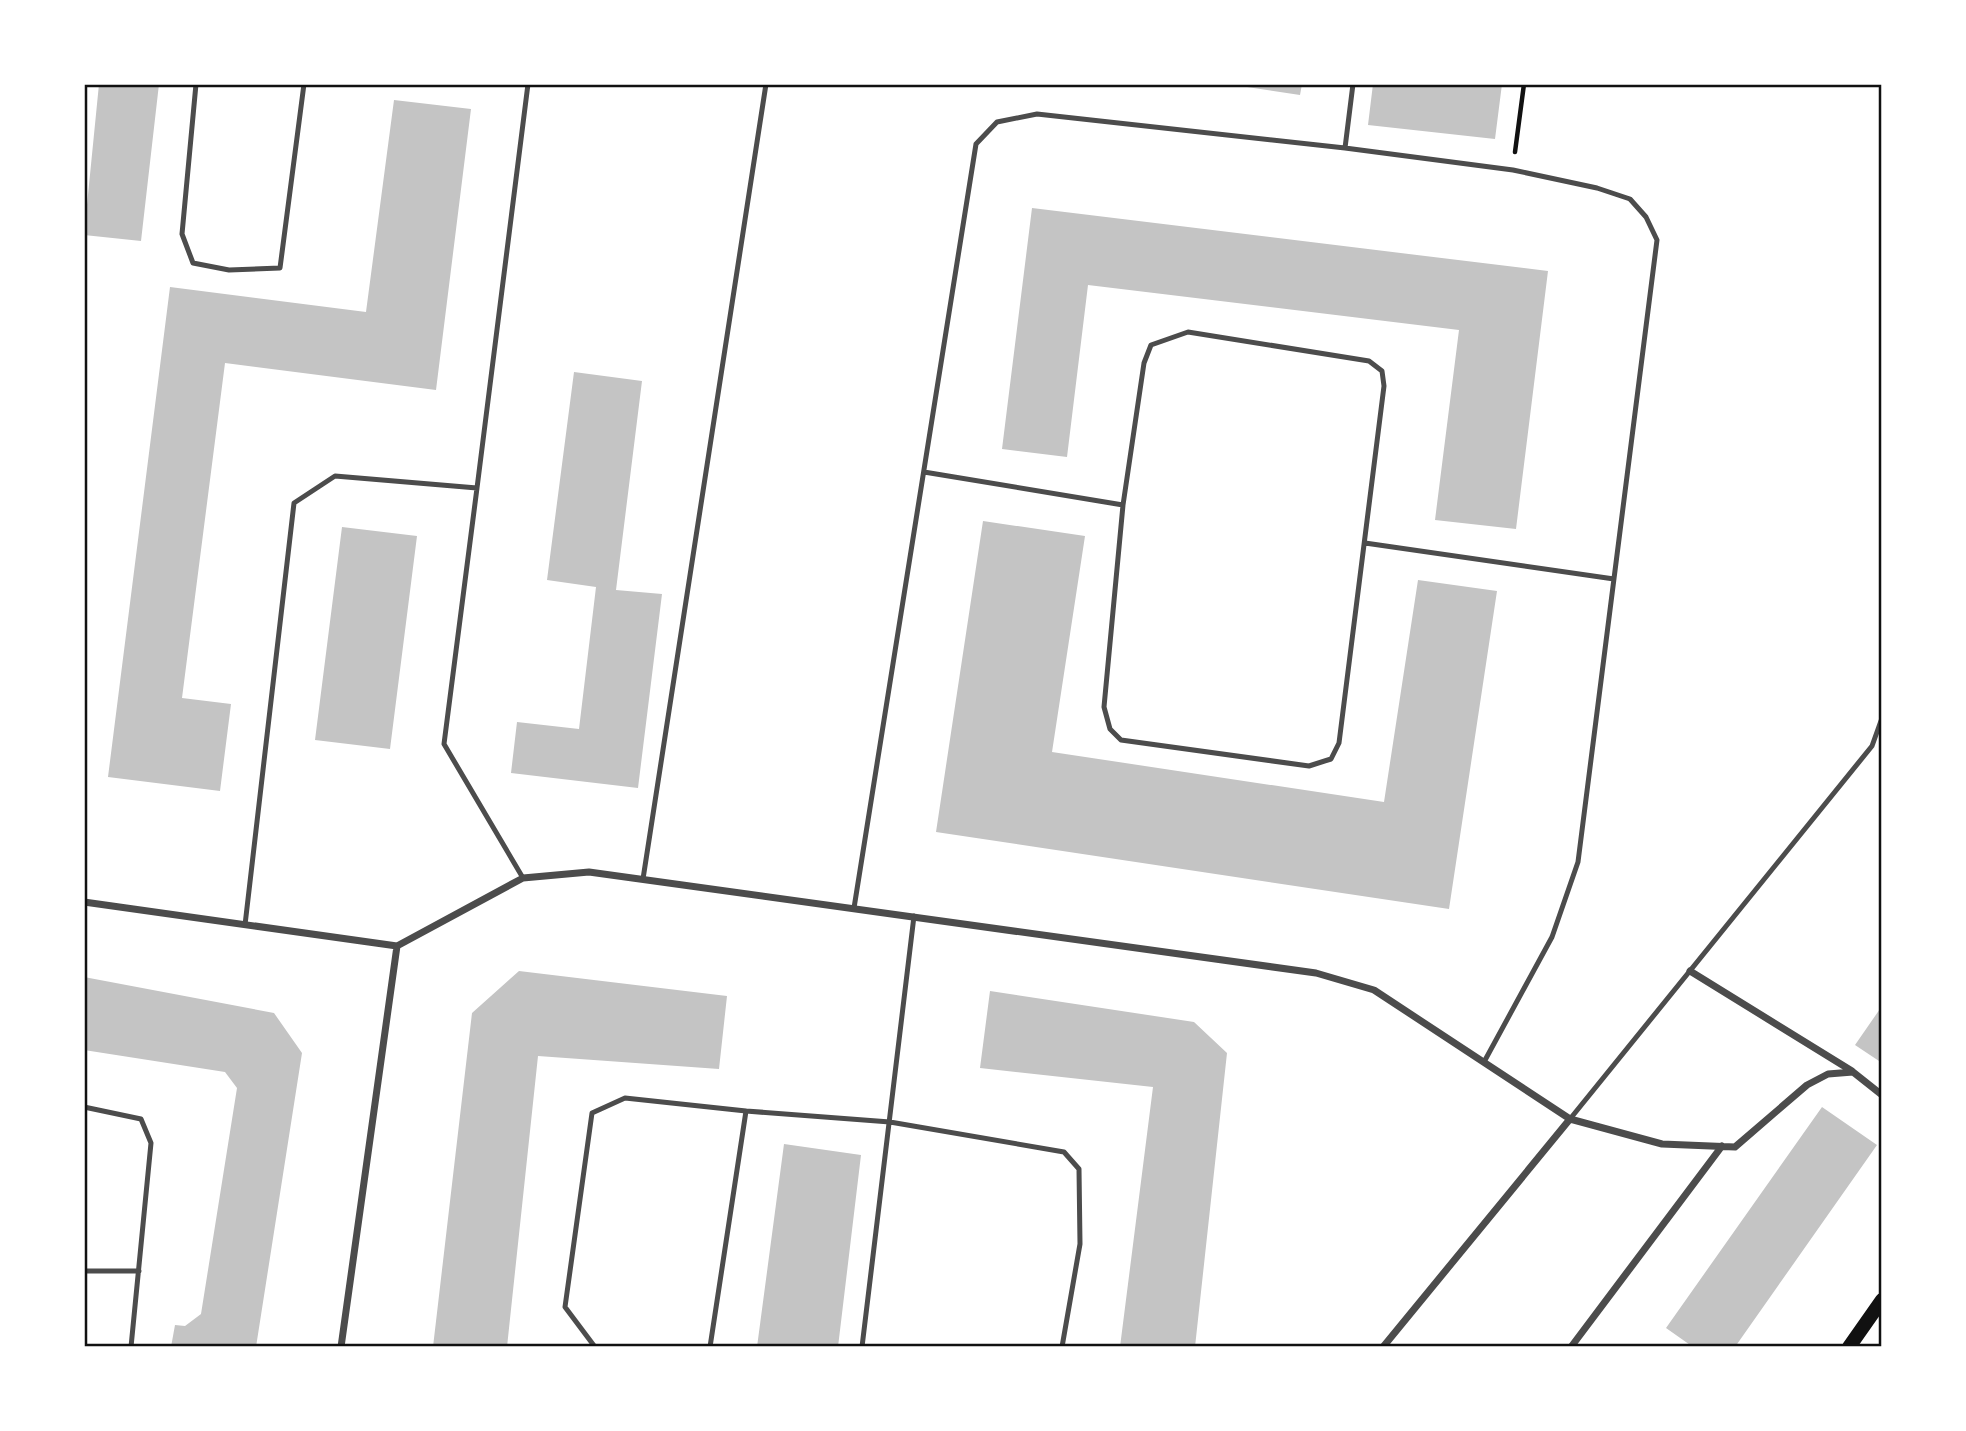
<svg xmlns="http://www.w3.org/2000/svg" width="1966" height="1431" viewBox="0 0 1966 1431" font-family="'PT Sans',sans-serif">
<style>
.building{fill:#c4c4c4}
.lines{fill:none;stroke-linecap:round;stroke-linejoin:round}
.path{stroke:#111;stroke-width:4.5}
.service{stroke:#4c4c4c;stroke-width:5}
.minor{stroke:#4c4c4c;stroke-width:7}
.secondary{stroke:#111;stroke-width:14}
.neatline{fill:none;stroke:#111;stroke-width:2.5}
</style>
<rect width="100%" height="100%" fill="#fff"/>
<path class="building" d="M99,84H159L141,241L84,235Z
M1227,84H1302L1300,95Z
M1373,84H1502L1495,139L1368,125Z
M394,100L471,109L436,390L225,363L182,698L231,704L220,791L108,777L170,287L366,312Z
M1032,208L1548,271L1516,529L1435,520L1459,330L1088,285L1067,457L1002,449Z
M574,372L642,381L616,590L662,594L638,788L511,773L517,722L579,729L596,587L547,580Z
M983,521L1085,536L1052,752L1384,802L1418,580L1497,591L1449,909L936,832Z
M342,527L417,536L390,749L315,740Z
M519,971L727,996L719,1069L538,1056L507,1347H433L472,1013Z
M84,977L274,1013L302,1053L256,1347H171L175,1325L185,1326L201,1314L237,1088L225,1072L84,1050Z
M990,991L1194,1022L1227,1053L1195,1347H1120L1153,1087L980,1068Z
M1882,1006V1063L1855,1045Z
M1822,1107L1877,1145L1735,1347H1693L1666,1328Z
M784,1144L861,1155L838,1347H757Z"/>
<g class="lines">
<path class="path" d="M1515,152L1524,84"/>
<path class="service" d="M196,84L182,234L193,263L229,270L280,268L304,84
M1353,84L1345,148L1513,170L1597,188L1630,199L1646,217L1657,240L1578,862L1552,937L1484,1062
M1188,332L1369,361L1382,371L1384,386L1339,743L1331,759L1309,766L1121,740L1110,729L1104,707L1123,505L1144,363L1151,345Z
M924,472L1123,505
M477,488L528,84
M1365,543L1614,579
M643,879L766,84
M854,908L976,144L997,122L1037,114L1345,148
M245,925L294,503L335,476L477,488L444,744L523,878
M84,1107L141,1119L151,1143L131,1347
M1570,1119L1872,746L1882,718
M84,1271H139
M595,1347L565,1307L592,1113L625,1098L746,1111L890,1122L1064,1152L1079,1169L1080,1244L1062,1347
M710,1347L746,1111
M862,1347L914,916"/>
<path class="minor" d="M84,902L397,946L523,878L589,872L1316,973L1374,990L1570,1119L1662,1144L1735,1147L1807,1085L1828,1074L1853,1072L1882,1095
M1690,971L1852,1071
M341,1347L397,946
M1383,1347L1570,1119
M1571,1347L1722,1146"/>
<path class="secondary" d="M1849,1347L1882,1300"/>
</g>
<rect width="1966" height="1431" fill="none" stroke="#ffffff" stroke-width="172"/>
<rect x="86" y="86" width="1794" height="1259" class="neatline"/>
</svg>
